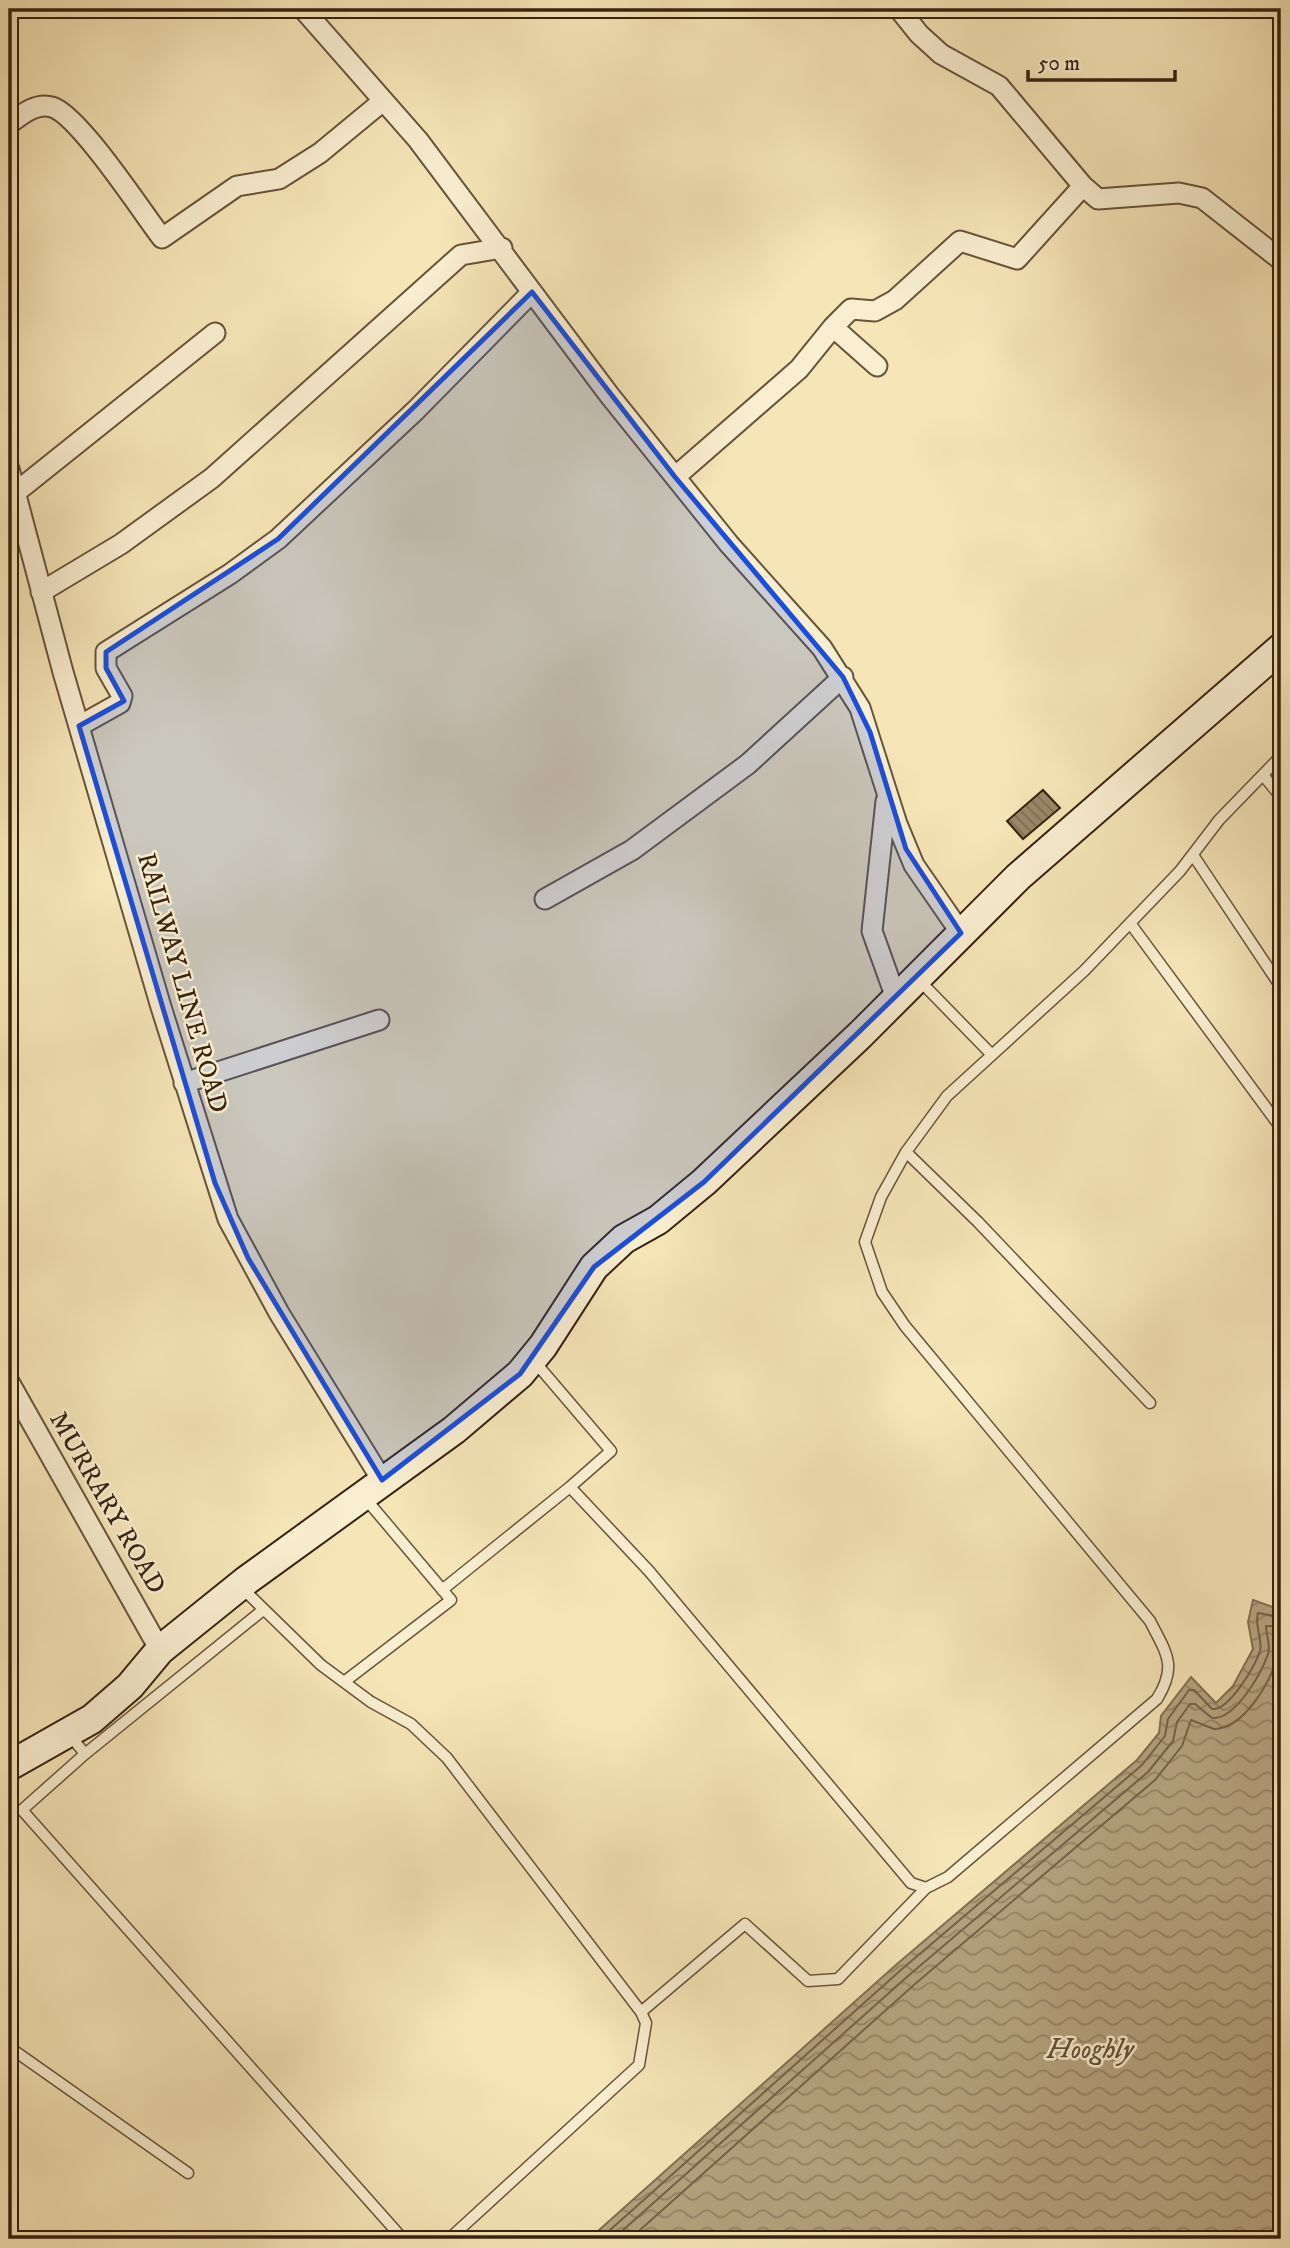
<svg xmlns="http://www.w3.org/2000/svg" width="1290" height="2248" viewBox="0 0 1290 2248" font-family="'IM FELL DW Pica',serif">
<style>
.water{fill:url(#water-waves);stroke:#836f53;stroke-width:2}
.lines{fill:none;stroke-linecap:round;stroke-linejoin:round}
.shore{stroke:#766248;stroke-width:2}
.building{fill:url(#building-back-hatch);stroke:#382212;stroke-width:2}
.lane-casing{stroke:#68533b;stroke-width:13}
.street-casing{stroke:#68533b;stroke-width:23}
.secondary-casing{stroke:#382212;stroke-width:32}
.lane{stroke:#f9eed0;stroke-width:10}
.street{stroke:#f9eed0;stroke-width:19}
.secondary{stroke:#f9eed0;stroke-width:28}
.marked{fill:#1d4ed8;fill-opacity:0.2;stroke:#1d4ed8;stroke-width:5;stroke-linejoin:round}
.labels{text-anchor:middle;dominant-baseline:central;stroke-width:5;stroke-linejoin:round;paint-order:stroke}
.street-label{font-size:26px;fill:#382212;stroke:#f9eed0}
.water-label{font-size:28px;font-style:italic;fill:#644f38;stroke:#f9eed0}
</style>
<defs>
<pattern id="water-waves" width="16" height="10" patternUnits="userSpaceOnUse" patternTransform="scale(1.75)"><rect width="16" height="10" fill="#b5a37f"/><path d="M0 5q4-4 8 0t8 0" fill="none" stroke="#948467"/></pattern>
<pattern id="building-back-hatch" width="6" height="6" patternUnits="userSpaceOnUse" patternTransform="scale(1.75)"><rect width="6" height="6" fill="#9b8768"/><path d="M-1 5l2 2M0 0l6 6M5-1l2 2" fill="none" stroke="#7f6e54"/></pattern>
</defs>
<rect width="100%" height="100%" fill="#f6e5b7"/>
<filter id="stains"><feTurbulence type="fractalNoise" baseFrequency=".00286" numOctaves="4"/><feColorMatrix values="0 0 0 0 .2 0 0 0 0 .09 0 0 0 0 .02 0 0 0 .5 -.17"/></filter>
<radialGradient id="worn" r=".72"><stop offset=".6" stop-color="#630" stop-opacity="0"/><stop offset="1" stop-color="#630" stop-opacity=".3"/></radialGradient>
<path class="water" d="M1253,1600L1281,1610V2239H589L897,1964L1137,1760L1159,1733L1161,1716L1191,1677L1216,1703L1233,1686L1253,1649L1248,1622Z"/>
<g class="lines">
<path class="shore" d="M600,2239L902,1969L1142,1765L1165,1736L1168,1719L1189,1690H1194L1212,1709C1229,1711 1255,1666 1260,1651C1263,1639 1254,1626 1258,1613L1281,1617
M613,2239L908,1976L1148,1772L1173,1741L1177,1722L1190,1704H1195L1212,1718C1235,1720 1261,1674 1268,1654C1271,1645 1266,1635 1266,1626H1281
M630,2239L915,1984L1155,1780L1182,1746L1191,1720L1214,1729C1245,1728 1269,1683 1278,1657C1280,1649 1277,1642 1281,1636"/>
</g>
<path class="building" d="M1043,790L1060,808L1023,839L1007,821Z"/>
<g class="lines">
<g class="lane-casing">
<path id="lane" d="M1263,775L1281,797
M1193,855L1281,987
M1130,923L1281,1128
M919,980L992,1055
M906,1152L978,1222L1150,1403
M535,1362L611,1451L570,1487L649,1571L911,1883L926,1888L948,1877L1157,1699C1178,1665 1166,1653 1150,1621L905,1326L882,1292L865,1242L881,1197L906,1152L947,1096L1084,971L1180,871L1219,820L1281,756
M241,1587L321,1665L371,1702L411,1724L447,1758L641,2012L745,1924L808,1981L838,1979L926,1888
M442,1590L570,1487
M344,1682L451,1600L365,1498
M69,1734L85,1754L263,1610
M85,1754L22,1810L403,2239
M9,2047L188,2173
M449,2239L639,2065L646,2023L641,2012"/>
</g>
<g class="street-casing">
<path id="street" d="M303,9L418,140L610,396L729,544L822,648L860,708L897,824L914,865L961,933
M899,9L919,34L941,54L999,86L1083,186L1098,199L1179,193L1202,198L1281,260
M9,124C21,115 36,102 52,107C79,115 142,212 162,238L237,186L279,179L320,153L383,101
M877,366L833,327L851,309L875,311L895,300L960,241L1017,259L1083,186
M9,469L63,672L161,1007L228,1219L279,1313L382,1480
M675,477L799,369L833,327
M15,493L215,333
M41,592L121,544L212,478L461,255L502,248
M79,726L120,703L122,696L106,668V652L230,574L278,539L415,411L532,292
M886,801L872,931L896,998
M545,899L632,850L748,764L843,677
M184,1083L379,1020
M9,1382L160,1650"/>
</g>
<g class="secondary-casing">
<path id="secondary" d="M9,1766L92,1719L130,1686L160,1650L247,1580L454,1430L520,1374L543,1346L594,1267L624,1239L658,1220L704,1182L860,1035L1018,877L1281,648"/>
</g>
<use href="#lane" class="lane"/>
<use href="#street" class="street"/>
<use href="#secondary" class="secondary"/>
</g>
<path class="marked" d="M532,292L675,477L843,677L870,732L906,849L961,933L704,1182L594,1267L520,1374L382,1480L248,1258L215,1183L79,726L124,701L106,668V652L278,539Z"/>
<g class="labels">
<g class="street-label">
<text transform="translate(182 983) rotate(74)">RAILWAY LINE ROAD</text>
<text transform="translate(107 1503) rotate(60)">MURRARY ROAD</text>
</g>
<g class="water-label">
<text x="1090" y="2049">Hooghly</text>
</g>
</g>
<rect width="1290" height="2248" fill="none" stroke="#f6e5b7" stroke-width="35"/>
<rect x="10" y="10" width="1269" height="2227" fill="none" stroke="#382212" stroke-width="3.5"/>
<rect x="18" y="18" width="1255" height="2213" fill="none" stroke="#382212" stroke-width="2"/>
<path d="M1028 70v10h147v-10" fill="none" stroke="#382212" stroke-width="3.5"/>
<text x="1038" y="70" font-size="21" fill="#382212" stroke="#f9eed0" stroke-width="5" paint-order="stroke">50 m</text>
<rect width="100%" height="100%" filter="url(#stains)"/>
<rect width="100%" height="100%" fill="url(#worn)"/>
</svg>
